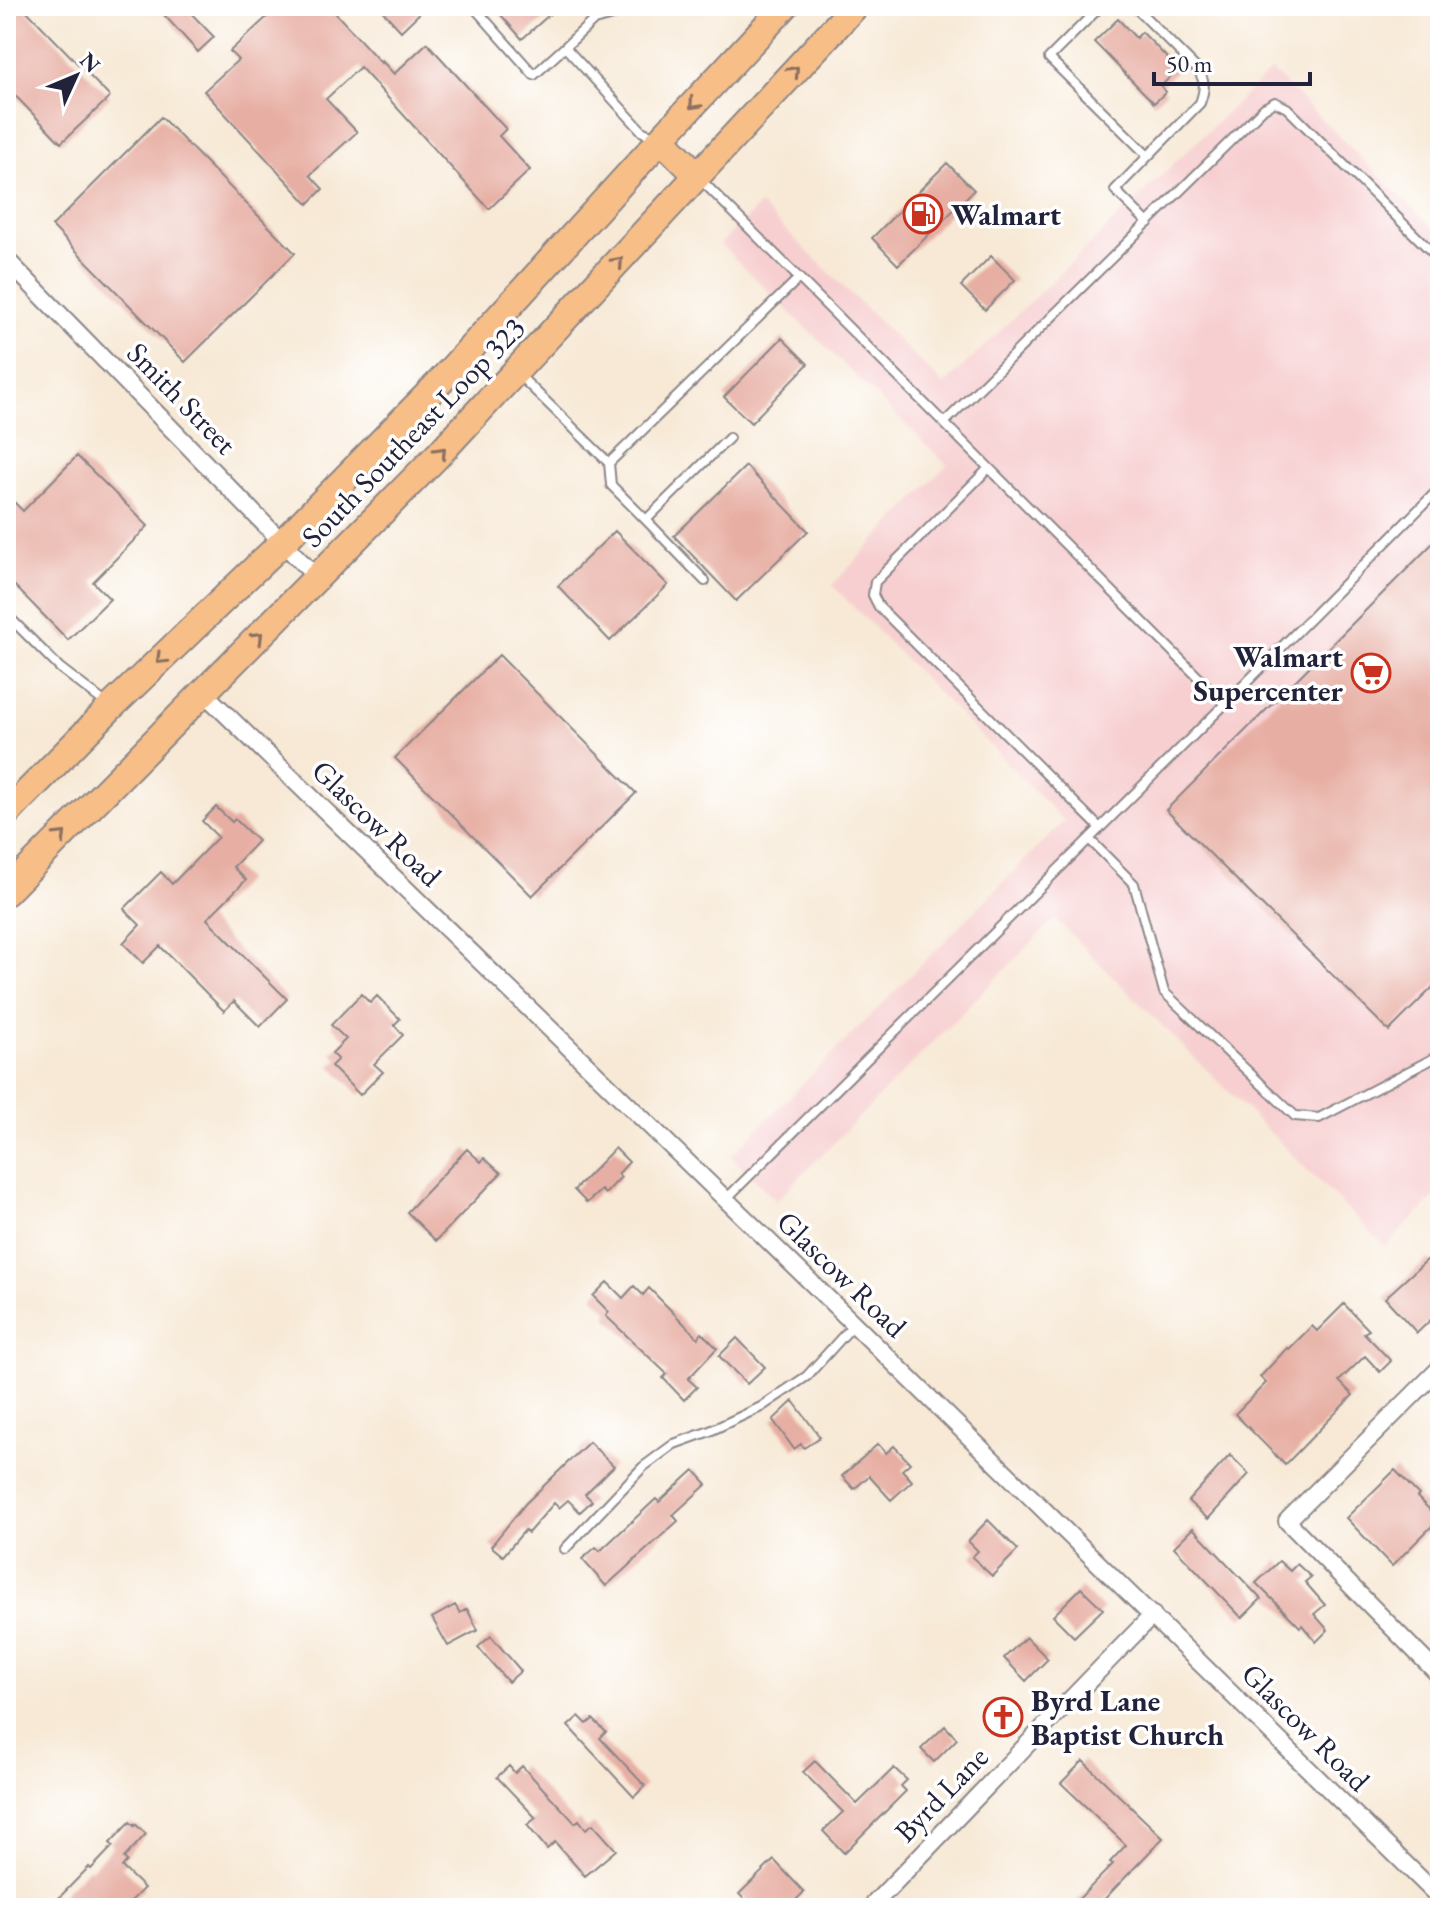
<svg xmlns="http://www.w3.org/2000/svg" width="1446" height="1914" viewBox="0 0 1446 1914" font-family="'EB Garamond',serif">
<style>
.built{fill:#f7cfd0}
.building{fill:#e7aea3}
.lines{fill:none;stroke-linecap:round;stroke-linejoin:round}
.service-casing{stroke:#8c8688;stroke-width:12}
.minor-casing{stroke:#8c8688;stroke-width:20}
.trunk-casing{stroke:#8c8688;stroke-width:30}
.service{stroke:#fff;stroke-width:8}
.minor{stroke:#fff;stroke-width:16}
.trunk{stroke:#f7be87;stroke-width:26}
.oneway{stroke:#8c7061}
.labels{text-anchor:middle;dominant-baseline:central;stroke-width:7;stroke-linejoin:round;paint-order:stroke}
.poi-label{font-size:30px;font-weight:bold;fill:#22223b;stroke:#fff;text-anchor:start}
.street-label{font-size:30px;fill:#22223b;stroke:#fff}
</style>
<rect width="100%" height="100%" fill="#fff"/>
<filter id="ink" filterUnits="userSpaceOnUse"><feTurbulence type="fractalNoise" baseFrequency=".0125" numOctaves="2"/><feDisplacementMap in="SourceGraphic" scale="16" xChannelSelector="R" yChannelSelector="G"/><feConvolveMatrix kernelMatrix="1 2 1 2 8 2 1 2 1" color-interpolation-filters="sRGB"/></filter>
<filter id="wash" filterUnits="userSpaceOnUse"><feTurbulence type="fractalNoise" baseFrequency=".006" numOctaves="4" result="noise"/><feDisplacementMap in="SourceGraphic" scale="32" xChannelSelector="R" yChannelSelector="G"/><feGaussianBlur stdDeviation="1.8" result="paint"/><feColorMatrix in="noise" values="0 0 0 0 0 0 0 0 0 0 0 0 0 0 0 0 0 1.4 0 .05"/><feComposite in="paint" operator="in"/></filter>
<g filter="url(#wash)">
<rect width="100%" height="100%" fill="#f7e9d6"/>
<path class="built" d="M1271,70L1440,235V1192L1385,1247L1055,919L776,1201L731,1156L1064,821L832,585L947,465L720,244L760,205L944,385Z"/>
<g id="blocks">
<path class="building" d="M6,6H22L110,97L61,143L6,86Z
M156,6H184L214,37L198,52Z
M279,6H329L381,63L382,61L394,74L427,43L506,129L499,136L530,170L489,209L360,67L326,99L357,132L310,175L323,189L308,204L204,91L238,60L230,51Z
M378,6H427L401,31Z
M493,6H559L522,39Z
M1118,19L1136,38L1142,32L1178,69L1161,86L1166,92L1154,103L1094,42Z
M161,117L295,253L185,362L52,226Z
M947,163L974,190L898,265L872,238Z
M991,256L1015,280L985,310L961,286Z
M782,338L808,364L751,423L724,397Z
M77,456L148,526L93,582L110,599L68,640L6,577V494L23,511Z
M746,466L808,531L736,601L674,536Z
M615,531L668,585L610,641L558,586Z
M1440,536V980L1389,1031L1166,810Z
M499,655L636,793L532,896L395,758Z
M216,807L232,822L235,819L258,841L233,867L246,880L207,919L287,999L260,1027L234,1001L224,1011L160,946L143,963L123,943L140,925L124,909L161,872L172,884L218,837L202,821Z
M361,994L370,1003L377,996L400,1019L394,1025L403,1035L374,1064L383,1072L360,1095L331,1066L338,1059L332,1053L346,1039L331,1025Z
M615,1148L629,1162L618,1174L621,1177L605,1194L601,1190L587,1203L574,1190Z
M467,1149L481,1162L484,1158L501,1173L436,1241L407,1212Z
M1428,1259L1440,1272V1311L1417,1333L1385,1298Z
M607,1282L623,1298L634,1286L643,1295L649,1288L698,1338L702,1333L717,1348L688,1379L697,1387L684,1400L663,1378L667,1374L606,1316L609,1312L593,1296Z
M1344,1304L1369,1330L1364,1333L1391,1361L1380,1372L1365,1356L1339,1381L1353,1395L1285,1465L1235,1414L1266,1383L1260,1377L1287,1348L1289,1349L1312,1326L1317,1331Z
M737,1338L765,1367L747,1384L719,1356Z
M793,1401L820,1437L804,1448L801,1444L794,1449L773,1420Z
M589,1442L614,1466L585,1494L592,1501L580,1512L568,1500L559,1508L554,1503L528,1533L525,1530L503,1556L491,1546L525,1504Z
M878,1444L886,1453L894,1446L910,1463L902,1470L912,1481L891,1500L869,1476L854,1489L842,1476Z
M1230,1455L1249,1474L1208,1519L1188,1501Z
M694,1470L707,1484L673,1515L678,1521L606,1586L582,1559L596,1547L600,1551L656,1499L659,1502Z
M1395,1470L1419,1495L1417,1497L1439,1519L1392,1566L1346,1518Z
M988,1520L1018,1550L992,1576L972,1557L978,1551L968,1541Z
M1193,1528L1261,1599L1242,1618L1174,1547Z
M1279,1561L1290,1571L1297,1564L1311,1577L1305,1582L1325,1605L1314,1614L1328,1630L1316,1642L1302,1625L1300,1627L1256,1583Z
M1081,1588L1103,1609L1074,1637L1053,1616Z
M455,1605L460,1613L467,1609L478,1630L448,1646L432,1618Z
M491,1636L521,1671L508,1682L478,1647Z
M1026,1637L1048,1659L1026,1681L1004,1658Z
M579,1716L587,1724L593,1719L606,1732L600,1738L645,1786L634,1797L568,1726Z
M945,1726L957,1739L934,1762L921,1749Z
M815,1761L857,1804L894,1768L907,1780L901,1786L906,1791L844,1853L823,1831L843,1812L803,1772Z
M1083,1761L1163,1838L1096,1908H1070L1113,1864L1110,1862L1126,1845L1061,1783Z
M509,1766L515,1773L522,1766L575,1823L579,1820L586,1829L593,1824L616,1850L585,1876L555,1842L547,1849L527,1825L536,1818L497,1777Z
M130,1822L134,1826L135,1824L146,1834L124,1858L127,1861L122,1867L144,1888L124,1908H49L89,1867L91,1869L113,1846L110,1843Z
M774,1860L804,1892L788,1908H753L739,1894Z"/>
</g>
</g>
<g filter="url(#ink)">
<use href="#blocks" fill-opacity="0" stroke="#8c8688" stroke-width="2"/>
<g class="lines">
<g class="service-casing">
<path id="service" d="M473,6L534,75L565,47
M594,6V20
M629,6L623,12L594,20L565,47L643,132L657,137
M1101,6L1049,58L1148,156
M1134,6L1197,69C1206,81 1205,89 1200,103L1115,190L1148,223
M700,179L1225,704
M519,375L609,463L799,278
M944,423L1264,108L1275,102L1287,108L1440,260
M609,463L611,485L646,520L729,438
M989,468L875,582L873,595L879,607L1100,828
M646,520L705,581
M6,617L13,621L60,668L108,705
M1089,839L1134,884L1164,992L1295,1116L1319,1118L1440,1055
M725,1200L1225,704L1440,488
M565,1549L643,1467L674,1444L710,1431L761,1407L807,1376L854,1324"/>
</g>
<g class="minor-casing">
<path id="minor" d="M6,259L317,578
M203,692L854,1324L1440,1898
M1440,1368L1287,1521L1440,1676
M870,1908C964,1811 1057,1712 1153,1615"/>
</g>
<g class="trunk-casing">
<path id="trunk" d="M661,139L697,175
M6,814L111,707L283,542L440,382L661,139L785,6
M6,892L438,455L855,6"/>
</g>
<use href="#service" class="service"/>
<use href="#minor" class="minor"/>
<use href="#trunk" class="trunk"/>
</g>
<defs><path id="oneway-chevron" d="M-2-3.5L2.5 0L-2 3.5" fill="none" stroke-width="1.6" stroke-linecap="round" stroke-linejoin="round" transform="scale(2)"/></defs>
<g class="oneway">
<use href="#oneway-chevron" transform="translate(794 71) rotate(-47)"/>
<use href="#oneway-chevron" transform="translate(694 104) rotate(133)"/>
<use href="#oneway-chevron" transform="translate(618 262) rotate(-48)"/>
<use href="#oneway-chevron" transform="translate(441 452) rotate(-46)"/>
<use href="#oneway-chevron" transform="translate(258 637) rotate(-45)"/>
<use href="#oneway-chevron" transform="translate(161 659) rotate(136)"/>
<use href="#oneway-chevron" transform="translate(61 836) rotate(-45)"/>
</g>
</g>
<defs>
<g id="fuel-ring" transform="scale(2)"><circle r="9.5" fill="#fff" stroke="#c8321e" stroke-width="1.5"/><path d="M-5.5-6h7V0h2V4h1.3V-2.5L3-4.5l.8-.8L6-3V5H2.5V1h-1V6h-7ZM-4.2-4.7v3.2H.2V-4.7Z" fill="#c8321e"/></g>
<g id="supermarket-ring" transform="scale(2)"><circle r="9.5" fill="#fff" stroke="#c8321e" stroke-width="1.5"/><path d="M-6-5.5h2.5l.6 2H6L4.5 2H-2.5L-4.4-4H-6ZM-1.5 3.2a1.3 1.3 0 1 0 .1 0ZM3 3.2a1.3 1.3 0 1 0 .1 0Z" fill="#c8321e"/></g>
<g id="church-ring" transform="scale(2)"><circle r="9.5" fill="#fff" stroke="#c8321e" stroke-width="1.5"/><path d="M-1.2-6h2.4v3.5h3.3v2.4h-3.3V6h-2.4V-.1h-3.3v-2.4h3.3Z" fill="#c8321e"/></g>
</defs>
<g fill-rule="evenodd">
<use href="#fuel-ring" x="923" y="214"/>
<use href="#supermarket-ring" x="1371" y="673"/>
<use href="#church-ring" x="1003" y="1717"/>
</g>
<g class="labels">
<g class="poi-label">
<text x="951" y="214">Walmart</text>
<text x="1343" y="656" text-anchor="end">Walmart<tspan x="1343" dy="34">Supercenter</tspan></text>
<text x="1031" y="1700">Byrd Lane<tspan x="1031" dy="34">Baptist Church</tspan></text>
</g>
<g class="street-label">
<text transform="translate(182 398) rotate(46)">Smith Street</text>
<text transform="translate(413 432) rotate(-46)">South Southeast Loop 323</text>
<text transform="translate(377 823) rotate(44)">Glascow Road</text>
<text transform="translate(842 1274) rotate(44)">Glascow Road</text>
<text transform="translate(1306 1727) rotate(45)">Glascow Road</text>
<text transform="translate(941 1794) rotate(-46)">Byrd Lane</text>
</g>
</g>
<rect width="1446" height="1914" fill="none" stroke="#fff" stroke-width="32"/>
<g transform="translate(76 76) rotate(46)" stroke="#ffffff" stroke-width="6" paint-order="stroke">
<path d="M0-6L14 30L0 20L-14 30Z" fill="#22223b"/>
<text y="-12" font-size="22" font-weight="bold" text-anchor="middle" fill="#22223b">N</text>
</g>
<path d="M1154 72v12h156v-12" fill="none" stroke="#22223b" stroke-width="4"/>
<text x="1166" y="72" font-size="24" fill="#22223b" stroke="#ffffff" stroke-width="6" paint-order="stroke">50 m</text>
</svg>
